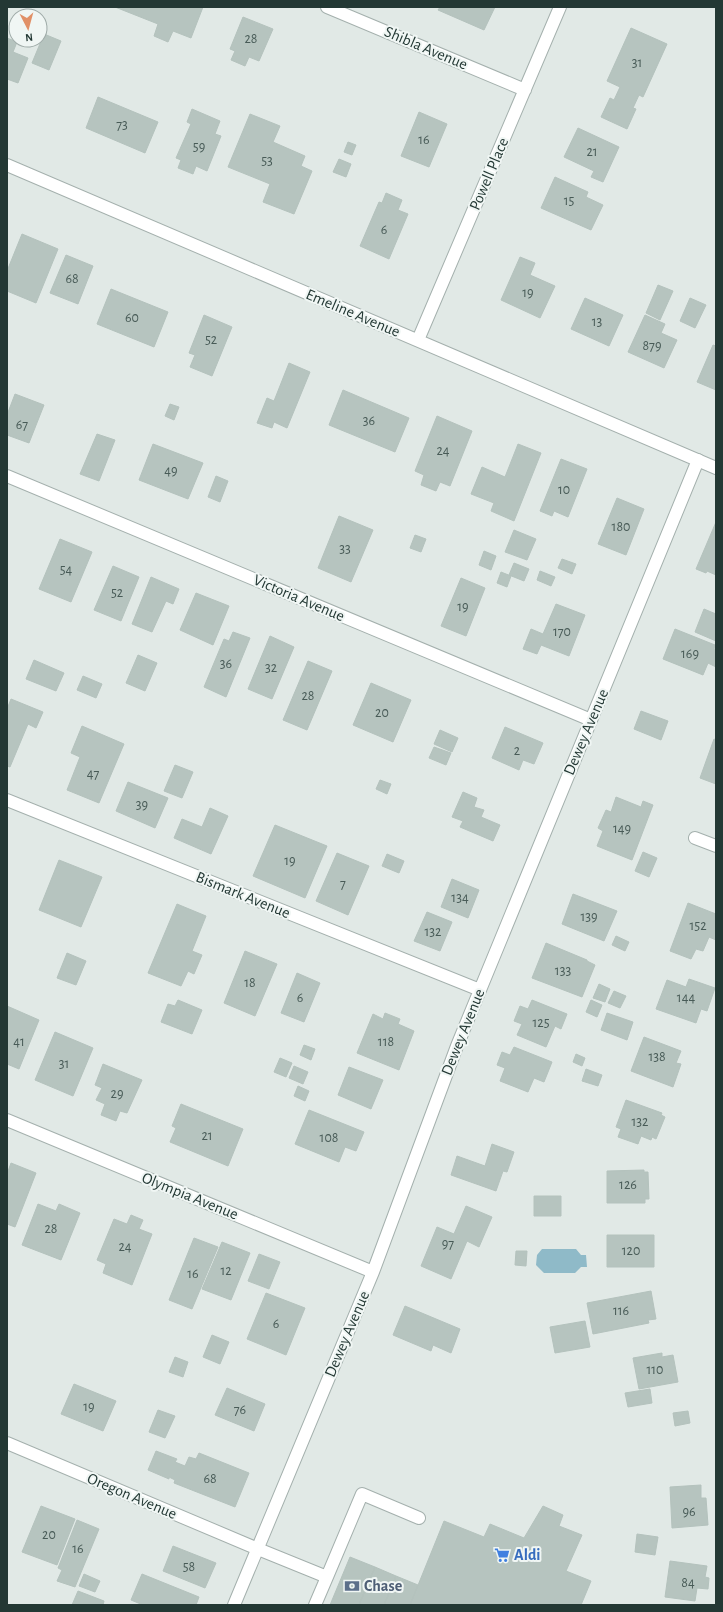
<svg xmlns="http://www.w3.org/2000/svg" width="723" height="1612" viewBox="0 0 723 1612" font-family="'Alegreya Sans',sans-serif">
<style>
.water{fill:#8fbac8}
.building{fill:#b6c4bf;stroke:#b4c2bd}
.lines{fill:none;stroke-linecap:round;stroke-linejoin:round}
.service-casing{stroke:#a4b0ad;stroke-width:14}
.minor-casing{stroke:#a4b0ad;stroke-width:14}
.tertiary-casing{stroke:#a4b0ad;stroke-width:14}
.service{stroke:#fff;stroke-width:12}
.minor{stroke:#fff;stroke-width:12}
.tertiary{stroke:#fff;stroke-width:12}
.labels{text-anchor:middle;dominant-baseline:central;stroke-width:4;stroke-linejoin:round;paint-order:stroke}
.number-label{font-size:14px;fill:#485b57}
.street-label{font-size:16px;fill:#233834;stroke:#f0f6f4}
.shop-label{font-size:16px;font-weight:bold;fill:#366cbe;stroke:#f0f6f4;text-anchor:start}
.service-label{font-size:16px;font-weight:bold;fill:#4e5e75;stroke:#f0f6f4;text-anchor:start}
</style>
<rect width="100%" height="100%" fill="#e1e9e6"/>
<path class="water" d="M542,1249H576L581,1255H586L587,1267H581L575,1273H544L536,1265L537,1255Z"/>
<path class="building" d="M115,7H203L191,38L173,31L168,42L154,36L158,24Z
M440,7H495L484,30L438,10Z
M243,17L273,29L259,61L249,57L245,66L231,60L235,51L230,49Z
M631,28L667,44L643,97L639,95L633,108L636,109L627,129L601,117L610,98L614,100L620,87L607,81Z
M44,34L61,41L49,70L32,63Z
M7,38L17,42L13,52L28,58L18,83L7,79Z
M98,97L158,122L145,153L86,128Z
M192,109L220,121L215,134L221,136L207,171L196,166L193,174L178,168L181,160L176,158L191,124L187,122Z
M419,112L447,124L429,167L401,156Z
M250,114L280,126L273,142L305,156L301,166L312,171L294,214L263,202L270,184L228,167Z
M578,128L619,147L603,182L591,177L594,171L564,157Z
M348,142L356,145L352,155L344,152Z
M339,159L351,164L346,177L333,172Z
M555,177L588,192L586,197L603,205L591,230L541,208Z
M386,193L402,200L398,210L408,214L389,259L360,246L379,202L382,203Z
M22,234L58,249L36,303L7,291V271Z
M66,255L93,266L78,304L50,293Z
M520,257L535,263L530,275L555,286L540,318L501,300Z
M658,285L673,291L660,320L646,313Z
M111,289L168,312L154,347L97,324Z
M585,298L623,315L609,346L571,329Z
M690,298L706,305L695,328L680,321Z
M204,315L232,327L212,376L190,367L195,355L189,353Z
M645,315L665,324L661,333L677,340L664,368L628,352Z
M713,345L716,346V390L697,382Z
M289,363L310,372L287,428L274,422L272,428L257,423L267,398L274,401Z
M343,390L409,418L395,452L329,425Z
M15,394L44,405L29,443L7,435V415Z
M170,404L179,407L174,420L165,416Z
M437,416L472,431L450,486L440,482L436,491L421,485L424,475L415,471Z
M97,434L115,440L99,481L80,474Z
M153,444L203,463L188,499L139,480Z
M518,444L541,453L514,521L491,511L494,503L471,494L482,467L505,477Z
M561,459L587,469L568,517L554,511L552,516L540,511Z
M216,476L228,481L220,502L208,497Z
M617,498L644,509L626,555L598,544Z
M339,516L373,530L351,582L318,568Z
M716,522V575L707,571L706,573L696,569Z
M514,530L536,539L527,560L505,552Z
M415,535L426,539L421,552L410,548Z
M60,539L92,552L71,602L39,589Z
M484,551L496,556L491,570L479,565Z
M562,559L576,564L572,574L558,568Z
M514,563L529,569L524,581L509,575Z
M113,566L139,577L121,621L94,610Z
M540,571L555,577L551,586L537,580Z
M501,572L511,576L507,587L497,583Z
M151,577L179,589L173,604L166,601L152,632L132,624Z
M461,578L485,588L466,636L441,626Z
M196,593L229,606L213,645L180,630Z
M556,604L585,615L569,656L541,645L537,654L523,649L531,629L543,634Z
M704,609L716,614V641L695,632Z
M675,629L715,645L714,649L716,650V667L708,663L703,675L663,659Z
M233,632L250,638L226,697L204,687L224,639L229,641Z
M270,636L294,647L272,699L248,689Z
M138,655L157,663L145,691L126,683Z
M34,660L64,673L56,691L26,679Z
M308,661L332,671L307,730L283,720Z
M83,676L102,684L96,698L77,690Z
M371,683L411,700L393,742L353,725Z
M11,699L43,712L36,728L28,724L10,767L7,766V709Z
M641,711L668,721L661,740L634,729Z
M82,726L124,744L99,803L67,790L80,757L71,753Z
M505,727L543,743L534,764L523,760L519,770L492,758Z
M440,730L458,738L452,752L434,744Z
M714,739L716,740V784L700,778Z
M434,747L451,753L446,765L429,758Z
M175,765L193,772L182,798L164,791Z
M380,780L391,784L387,794L376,789Z
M128,782L168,798L155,828L116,811Z
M463,792L477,798L474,807L484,810L481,817L500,825L493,841L460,827L463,821L452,817Z
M616,797L641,807L643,801L653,805L632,860L597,846L603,831L598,828L606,810L611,812Z
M210,808L228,816L211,854L174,838L182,819L202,827Z
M275,825L327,846L305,898L253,876Z
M643,852L657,858L649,877L635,871Z
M337,853L369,866L348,915L316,901Z
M387,854L404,861L399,873L382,866Z
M59,860L102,877L81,927L39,910Z
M452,879L479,890L468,918L441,907Z
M573,894L617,911L604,941L562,924Z
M688,903L716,914V940L709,937L703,951L696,949L691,959L670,951Z
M177,904L206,916L192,951L202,955L194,974L188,971L181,986L148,973Z
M427,912L452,922L440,951L414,941Z
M616,936L629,942L625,951L612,945Z
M546,943L587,960V961L595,965L582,997L532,978Z
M245,951L277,964L255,1016L224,1003Z
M67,953L86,961L76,985L57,978Z
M297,973L320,983L304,1022L281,1013Z
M689,979L715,988L707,1011L701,1009L696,1023L656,1009L667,980L686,987Z
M599,984L610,989L605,1002L593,998Z
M614,991L626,996L620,1008L608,1003Z
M178,1000L202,1010L192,1034L161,1022L168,1004L175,1006Z
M532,1000L567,1014L561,1029L555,1026L546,1047L517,1035L522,1024L514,1021L520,1006L528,1009Z
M591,1000L602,1005L597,1017L586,1012Z
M7,1006L39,1020L19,1069L7,1064Z
M385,1013L400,1019L398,1024L414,1031L399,1070L357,1053L373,1014L383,1019Z
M607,1013L633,1022L627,1040L601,1030Z
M55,1032L93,1048L73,1096L35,1080Z
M644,1037L681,1051L676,1063L681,1064L673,1087L631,1071Z
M304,1045L315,1049L311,1060L300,1055Z
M514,1047L552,1062L544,1082L534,1078L528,1092L500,1081L505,1068L497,1065L502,1052L510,1055Z
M576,1054L585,1058L582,1066L573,1062Z
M280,1058L292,1063L286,1077L274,1072Z
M103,1064L142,1080L127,1113L120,1111L116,1121L101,1115L105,1104L96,1100L102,1088L95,1085Z
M294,1066L308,1072L303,1084L289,1078Z
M349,1067L383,1080L371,1109L338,1095Z
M586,1069L602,1075L598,1086L582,1081Z
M298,1086L309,1091L305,1101L294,1096Z
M626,1100L662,1113L661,1115L665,1117L656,1139L652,1137L651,1140L641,1136L638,1144L618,1137L621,1129L616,1127Z
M181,1104L243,1129L228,1166L170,1142L176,1128L172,1126Z
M309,1110L364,1132L356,1151L345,1147L339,1162L295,1144Z
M492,1144L514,1152L507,1172L503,1171L496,1191L451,1175L457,1156L485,1166Z
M11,1163L36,1173L15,1227L7,1224V1174Z
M644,1170V1172H648L649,1199H645V1203H607V1171Z
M534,1196H561V1216H534Z
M38,1204L56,1211L59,1204L80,1213L61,1260L22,1245Z
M466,1206L492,1217L479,1247L467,1241L451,1279L421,1266L437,1227L454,1234Z
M131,1215L143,1220L139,1229L152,1234L132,1285L103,1273L106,1264L97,1260L114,1219L127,1224Z
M607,1235H654V1267H607Z
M194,1238L218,1247L192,1309L169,1300Z
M222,1242L250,1253L231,1300L202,1289Z
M516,1251H527L526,1266L515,1265Z
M259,1254L280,1262L269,1289L248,1281Z
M651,1291L656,1319L648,1320L649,1323L593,1334L587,1303Z
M266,1293L305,1308L286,1355L247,1339Z
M405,1306L460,1329L451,1353L433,1345L431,1351L393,1335Z
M585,1321L590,1347L555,1353L550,1327Z
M212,1335L229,1342L220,1364L203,1357Z
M662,1353V1357L673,1355L678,1382L639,1389L633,1358Z
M175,1357L188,1362L183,1377L169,1372Z
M74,1384L116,1401L103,1431L61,1414Z
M227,1388L265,1404L254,1431L215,1415Z
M650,1389L652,1403L628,1407L625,1393Z
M158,1410L175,1416L165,1438L149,1432Z
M688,1411L690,1423L675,1426L673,1413Z
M156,1451L177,1459L175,1462L185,1466L189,1457L196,1459L199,1453L249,1473L235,1507L174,1483L175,1480L169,1477V1479L148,1470Z
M701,1485V1498H706L708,1525L672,1528L670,1487Z
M41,1506L75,1519L57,1565L22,1552Z
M543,1506L563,1515L559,1526L582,1535L566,1571L591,1581L581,1605H410L444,1521L484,1537L490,1524L524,1538Z
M77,1520L99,1529L75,1587L57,1581L62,1570L58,1568Z
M637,1534L658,1537L655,1555L635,1552Z
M173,1546L216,1563L205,1588L163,1571Z
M350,1557L375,1567L359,1605H330Z
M670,1561L707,1566L705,1577L709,1578L708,1589L697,1588L695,1601L665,1597Z
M375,1567L396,1576L384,1605H359Z
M84,1574L100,1581L95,1592L79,1586Z
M142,1574L199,1597L196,1605H143L131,1600Z
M396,1576L418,1585L410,1605H384Z
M78,1591L104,1601L103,1605H72Z"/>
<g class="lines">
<g class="service-casing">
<path id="service" d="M258,1549L327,1577L362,1494L419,1518
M315,1605L327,1577"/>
</g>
<g class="minor-casing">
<path id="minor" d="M327,7L525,90
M418,340L560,7
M7,476L591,720
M7,800L480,990
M695,838L716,846
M7,1120L373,1272
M7,1443L258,1549
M234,1605L373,1272L457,1046L698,460"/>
</g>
<g class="tertiary-casing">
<path id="tertiary" d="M7,165L716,468"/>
</g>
<use href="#service" class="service"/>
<use href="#minor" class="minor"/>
<use href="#tertiary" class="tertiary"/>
</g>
<defs>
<g id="supermarket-bare" transform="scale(1.2)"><path d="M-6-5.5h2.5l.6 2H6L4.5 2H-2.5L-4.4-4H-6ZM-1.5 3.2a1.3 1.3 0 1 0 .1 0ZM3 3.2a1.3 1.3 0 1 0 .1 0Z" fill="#3f7fe0" stroke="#f0f6f4" stroke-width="2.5" paint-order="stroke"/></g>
<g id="bank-bare" transform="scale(1.2)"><path d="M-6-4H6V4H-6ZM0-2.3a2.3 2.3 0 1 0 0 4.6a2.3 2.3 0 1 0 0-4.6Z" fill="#5c6f8a" stroke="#f0f6f4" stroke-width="2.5" paint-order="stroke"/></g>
</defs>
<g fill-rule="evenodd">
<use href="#supermarket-bare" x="502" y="1555"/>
<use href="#bank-bare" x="352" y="1586"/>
</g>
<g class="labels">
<g class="number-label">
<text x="251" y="39">28</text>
<text x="637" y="63">31</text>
<text x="122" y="125">73</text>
<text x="424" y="140">16</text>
<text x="199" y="147">59</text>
<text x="592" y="152">21</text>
<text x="267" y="161">53</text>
<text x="569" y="201">15</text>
<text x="384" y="230">6</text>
<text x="72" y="279">68</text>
<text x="528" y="293">19</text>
<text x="132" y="318">60</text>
<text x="597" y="322">13</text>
<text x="211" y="340">52</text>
<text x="652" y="346">879</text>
<text x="369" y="421">36</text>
<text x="22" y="425">67</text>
<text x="443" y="451">24</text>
<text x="171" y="471">49</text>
<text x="564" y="490">10</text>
<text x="621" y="527">180</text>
<text x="345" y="549">33</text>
<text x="66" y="570">54</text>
<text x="117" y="593">52</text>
<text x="463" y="607">19</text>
<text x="562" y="632">170</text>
<text x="690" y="654">169</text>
<text x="226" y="664">36</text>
<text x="271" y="668">32</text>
<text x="308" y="696">28</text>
<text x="382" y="713">20</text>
<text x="517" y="751">2</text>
<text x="93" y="774">47</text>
<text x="142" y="805">39</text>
<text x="622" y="829">149</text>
<text x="290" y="861">19</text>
<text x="343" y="884">7</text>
<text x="460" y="898">134</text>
<text x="589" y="917">139</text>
<text x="698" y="926">152</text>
<text x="433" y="932">132</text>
<text x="563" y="971">133</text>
<text x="250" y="983">18</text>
<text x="300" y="998">6</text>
<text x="686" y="998">144</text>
<text x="541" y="1023">125</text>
<text x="19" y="1042">41</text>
<text x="386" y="1042">118</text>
<text x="657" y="1057">138</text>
<text x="64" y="1064">31</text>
<text x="117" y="1094">29</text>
<text x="640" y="1122">132</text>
<text x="207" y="1136">21</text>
<text x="329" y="1138">108</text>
<text x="628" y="1185">126</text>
<text x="51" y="1229">28</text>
<text x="448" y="1244">97</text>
<text x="125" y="1247">24</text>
<text x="631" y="1251">120</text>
<text x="226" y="1271">12</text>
<text x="193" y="1274">16</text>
<text x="621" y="1311">116</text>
<text x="276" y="1324">6</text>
<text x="655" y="1370">110</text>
<text x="89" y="1407">19</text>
<text x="240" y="1410">76</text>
<text x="210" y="1479">68</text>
<text x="689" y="1512">96</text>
<text x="49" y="1535">20</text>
<text x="78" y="1549">16</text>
<text x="189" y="1567">58</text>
<text x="688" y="1583">84</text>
</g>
<g class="street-label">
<text transform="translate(426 48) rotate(23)">Shibla Avenue</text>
<text transform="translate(489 174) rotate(-67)">Powell Place</text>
<text transform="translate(353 313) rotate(23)">Emeline Avenue</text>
<text transform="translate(299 598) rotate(23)">Victoria Avenue</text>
<text transform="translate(586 732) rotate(-67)">Dewey Avenue</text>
<text transform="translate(243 895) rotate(22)">Bismark Avenue</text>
<text transform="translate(463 1032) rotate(-68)">Dewey Avenue</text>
<text transform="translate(190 1196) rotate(22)">Olympia Avenue</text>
<text transform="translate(347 1334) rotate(-67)">Dewey Avenue</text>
<text transform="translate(132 1496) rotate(23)">Oregon Avenue</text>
</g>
<g class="shop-label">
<text x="514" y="1555">Aldi</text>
</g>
<g class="service-label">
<text x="364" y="1586">Chase</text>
</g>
</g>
<rect width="723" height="1612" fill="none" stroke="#233834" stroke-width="16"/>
<g transform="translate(28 28) rotate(174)"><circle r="19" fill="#f0f6f4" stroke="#9eaaa7"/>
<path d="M0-3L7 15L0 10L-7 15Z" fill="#e19067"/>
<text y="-6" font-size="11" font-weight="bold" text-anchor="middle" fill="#233834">N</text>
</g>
</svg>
